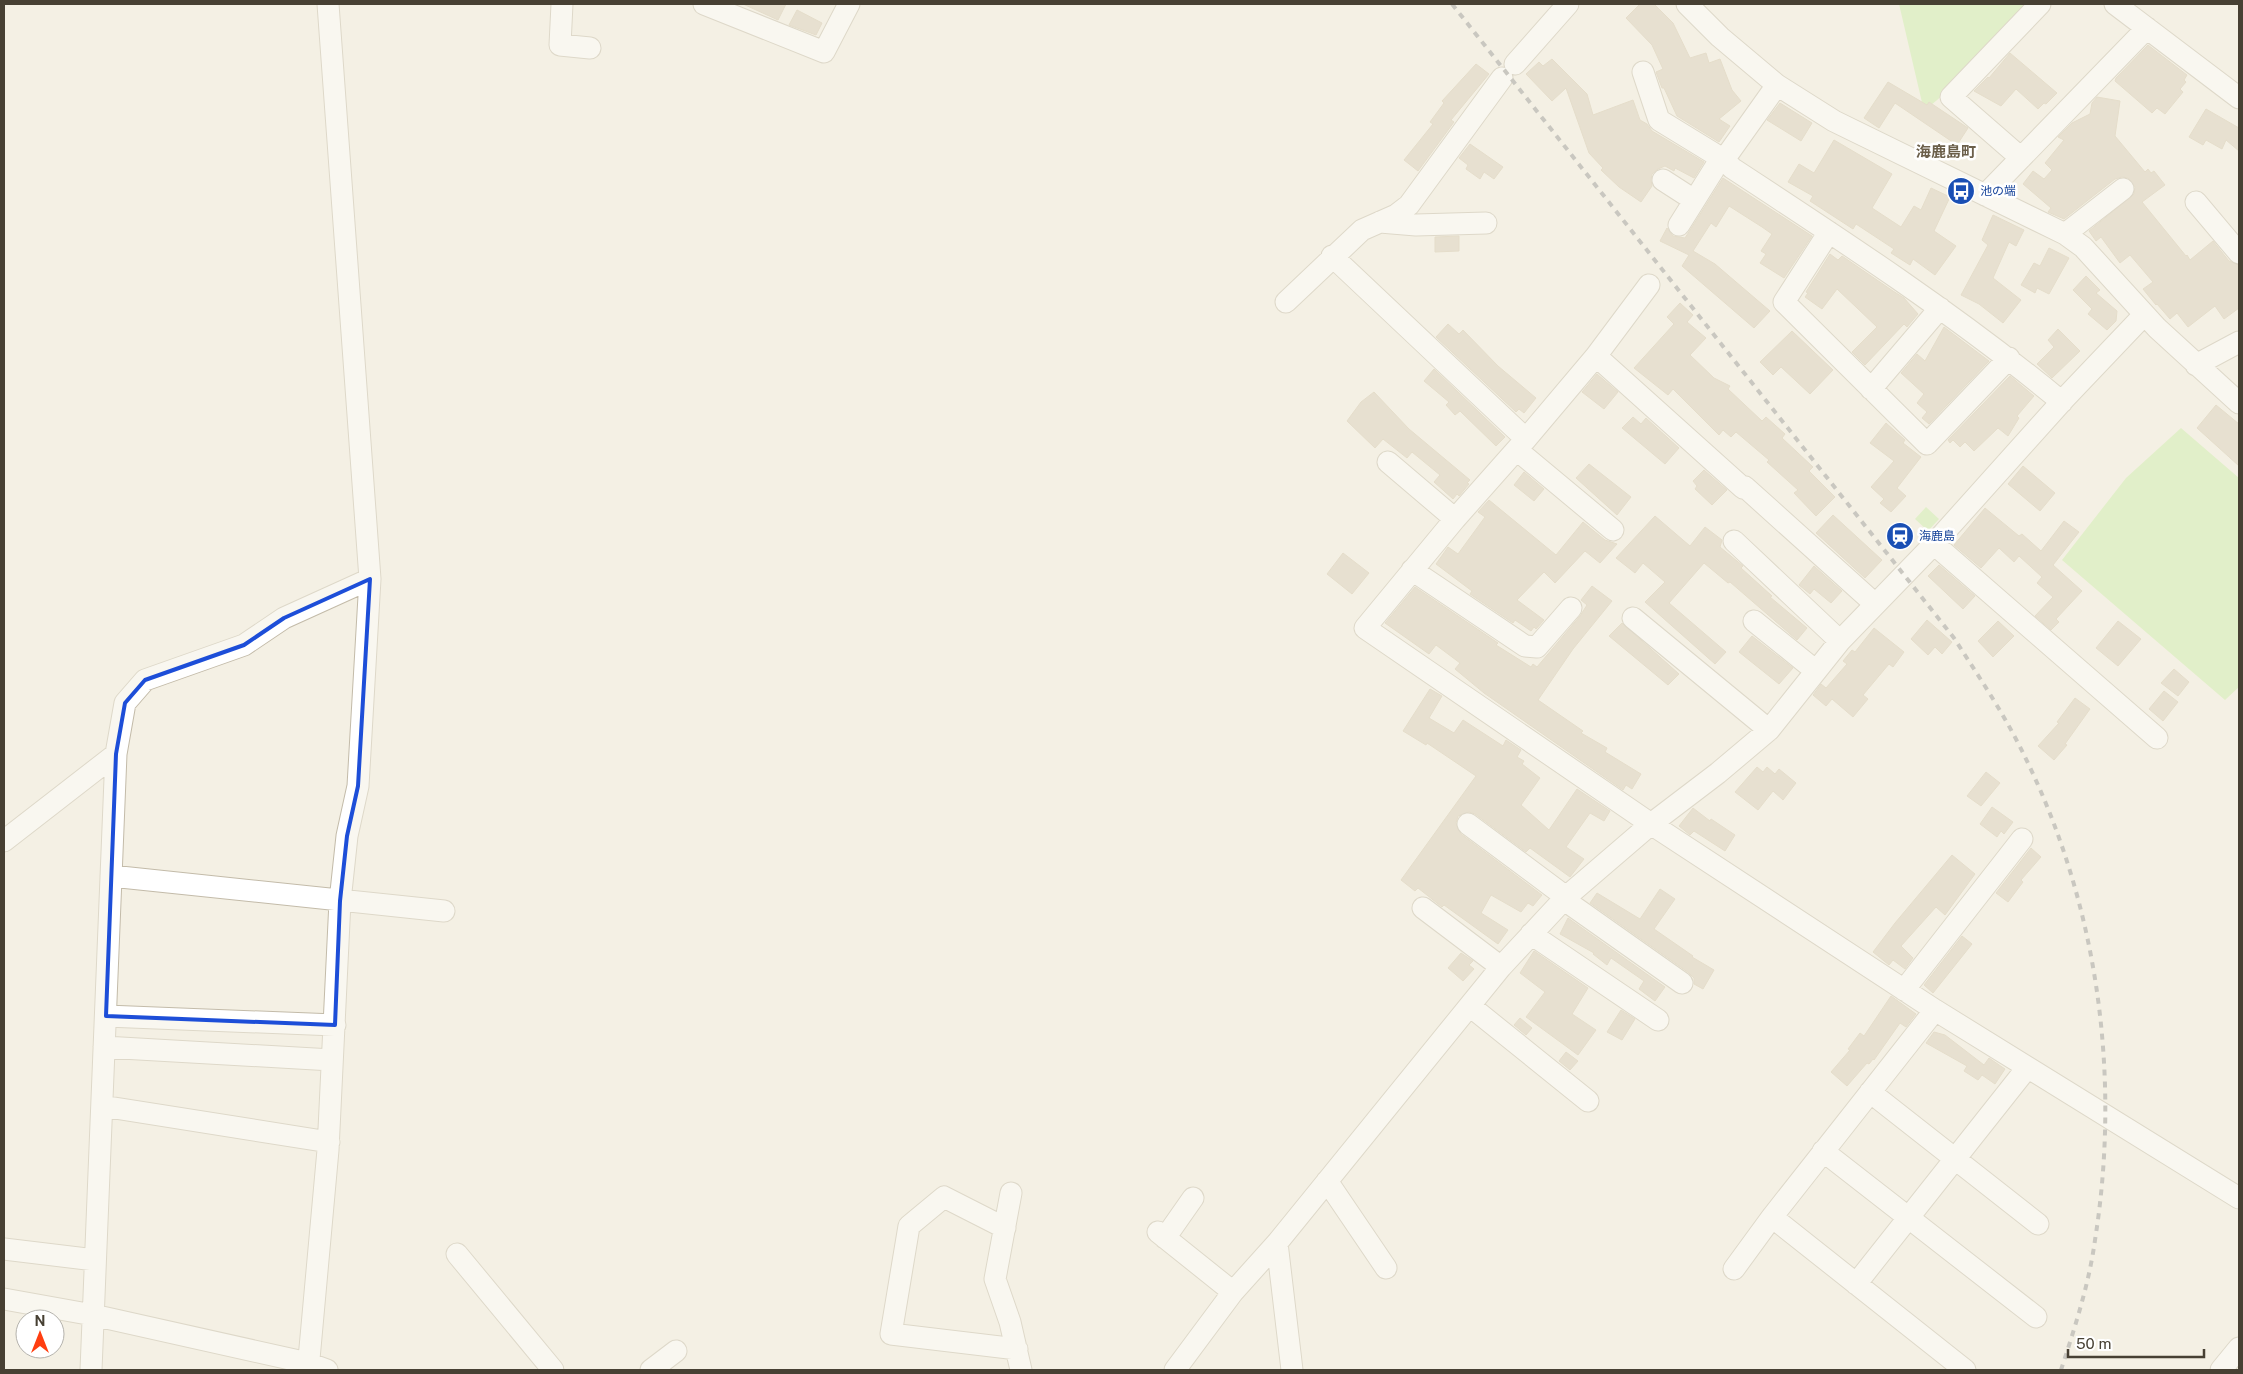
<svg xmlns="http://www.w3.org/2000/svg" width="2243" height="1374" viewBox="0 0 2243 1374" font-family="'Public Sans','Noto Sans JP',sans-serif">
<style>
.green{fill:#cbeda9}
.building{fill:#d7ccb9;stroke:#d2c5ab}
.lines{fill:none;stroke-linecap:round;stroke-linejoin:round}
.minor-casing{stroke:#c3bba9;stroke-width:23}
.minor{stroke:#fff;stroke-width:21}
.rail{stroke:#959595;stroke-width:4;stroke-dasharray:6 6;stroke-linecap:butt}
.marked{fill:none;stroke:#1d4ed8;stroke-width:4;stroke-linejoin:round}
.labels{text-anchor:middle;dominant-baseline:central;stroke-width:5;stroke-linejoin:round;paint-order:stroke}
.transit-label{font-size:12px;fill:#164399;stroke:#fff;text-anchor:start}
.quarter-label{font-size:15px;font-weight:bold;fill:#6b5f4a;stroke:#fff}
</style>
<rect width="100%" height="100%" fill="#f4f0e4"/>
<path class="green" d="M1899,4H2032L1943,95L1924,111Z
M2181,428L2239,478V687L2225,700L2062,560L2126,478Z
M1926,507L1939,519L1928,531L1915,519Z"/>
<path class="building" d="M743,4H786L778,20Z
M1640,4H1654L1673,23L1690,58L1706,53L1709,63L1720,59L1732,90L1741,101L1719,119L1730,126L1719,142L1677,116L1664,88H1662L1656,72L1663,69L1652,45L1626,18Z
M797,10L822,23L816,35L789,25Z
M2148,45L2187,75L2184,80L2186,82L2180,89L2183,92L2165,114L2157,108L2152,113L2115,81L2116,78Z
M2010,53L2057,93L2046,104L2044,103L2038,109L2016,89L2001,106L1974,91L1988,77L1989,78Z
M1552,59L1587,94L1593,115L1633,100L1640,120L1647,124L1652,131L1704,162L1694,178L1675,168L1674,171L1665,166L1658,169L1652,174L1651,180L1652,186L1641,202L1619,187L1601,170L1603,168L1589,153L1566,88L1552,101L1526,74L1539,62L1543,66Z
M1476,64L1489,74L1451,120L1454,122L1418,171L1404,160L1433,124L1430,122L1444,103L1442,101Z
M1888,82L1927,105L1929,102L1968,128L1957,145L1895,103L1879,128L1864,118Z
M2097,97L2120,101L2115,136L2145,172L2148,169L2151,173L2154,171L2165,185L2142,202L2186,256L2187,255L2190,260L2213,241L2229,261L2239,265V308L2224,319L2215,306L2188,327L2177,313L2170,319L2157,304L2156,305L2143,289L2153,282L2130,255L2120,263L2101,237L2096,241L2089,231L2134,194L2135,187L2128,178L2122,177L2115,179L2064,219L2048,212L2051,208L2023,184L2033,171L2044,179L2052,170L2045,163L2064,140L2058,137L2072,123L2090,114L2092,103Z
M1780,103L1812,123L1801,141L1767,120Z
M2206,109L2239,128V151L2226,140L2222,149L2206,140L2203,145L2189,137Z
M1834,140L1892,174L1872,208L1901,227L1914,206L1921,210L1931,188L1950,197L1934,231L1956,246L1935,275L1913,259L1910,265L1891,253L1894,249L1856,224L1853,229L1810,201L1813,196L1788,182L1799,164L1814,173Z
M1470,144L1503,167L1494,179L1484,172L1480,179L1466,169L1468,165L1459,158Z
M1723,178L1812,236L1784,278L1760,263L1766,254L1761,251L1772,234L1762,227L1729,206L1716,227L1711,223L1693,251L1715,264L1770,311L1754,328L1682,266L1689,255L1660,241L1667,228L1673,236L1685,238Z
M1993,215L2024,230L2016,246L2009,242L1993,278L2021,300L2003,323L1979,304L1961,295L1988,245L1982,240Z
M1459,236V251L1435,252V237Z
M2049,248L2069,258L2049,294L2037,288L2035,293L2021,285L2034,263L2040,266Z
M1830,254L1838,260L1842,256L1893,291L1904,298L1918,314L1907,327L1904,324L1865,365L1852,352L1877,327L1837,289L1822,309L1805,297L1808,293L1806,292Z
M2086,276L2100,290L2096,293L2117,311L2116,321L2107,330L2088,314L2092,309L2073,290Z
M1680,303L1693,315L1687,322L1706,338L1690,355L1714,378L1730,386L1728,389L1762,421L1766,417L1785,434L1782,438L1813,467L1809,471L1835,497L1816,516L1794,493L1798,490L1767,462L1769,460L1736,432L1731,437L1723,430L1719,435L1673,389L1668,395L1634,368L1674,324L1667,317Z
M1448,324L1459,334L1463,330L1498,366L1536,398L1524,413L1519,409L1516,412L1436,337Z
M1944,327L1989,361L1929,424L1922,418L1927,412L1917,403L1924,394L1901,373L1917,354L1925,361Z
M2058,329L2080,351L2052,378L2037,364L2054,347L2048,340Z
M1792,331L1833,370L1810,394L1781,367L1773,375L1760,362Z
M1434,369L1505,437L1496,446L1460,411L1455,415L1446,405L1449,402L1424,381Z
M1597,374L1618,392L1604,409L1582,392Z
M2010,376L2034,396L2017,416L2019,418L2008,436L1998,428L1974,451L1965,442L1960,447L1953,440L1950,443L1948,440Z
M1374,392L1409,429L1470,480L1467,483L1469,484L1459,496L1457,494L1453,499L1434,482L1440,475L1412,452L1407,458L1383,439L1375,448L1347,421L1361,402Z
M2216,405L2239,424V466L2197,428Z
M1633,417L1641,424L1646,418L1679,448L1665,464L1622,428Z
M1886,423L1905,440L1903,443L1921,457L1897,488L1906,496L1891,512L1880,503L1884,499L1871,487L1894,461L1870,443Z
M1589,464L1631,497L1617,515L1576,478Z
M2023,466L2055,493L2040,511L2008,484Z
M1704,470L1727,490L1712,505L1695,489L1697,486L1693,481Z
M1524,472L1544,489L1534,501L1514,485Z
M1489,500L1556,555L1583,522L1605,540L1617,544L1600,563L1585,551L1555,583L1544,572L1517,600L1544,620L1536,629L1534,627L1531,631L1515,620L1513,623L1470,594L1472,591L1436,564L1448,547L1458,554L1485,517L1478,512Z
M1985,508L2019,536L2022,534L2041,551L2064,521L2079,532L2053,565L2082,591L2056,619L2059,622L2051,630L2035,616L2053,597L2037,583L2042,577L2019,556L2014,562L1999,548L1981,568L1954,545Z
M1833,515L1882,560L1865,578L1816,533Z
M1655,516L1690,546L1705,527L1722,540L1720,547L1743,566L1741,568L1772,596L1770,597L1807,628L1797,640L1730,582L1728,583L1704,563L1669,603L1726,652L1715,664L1645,602L1665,582L1643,563L1635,573L1616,558Z
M1343,553L1369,573L1352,594L1327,574Z
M1939,565L1975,596L1963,609L1928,576Z
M1814,566L1842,591L1831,603L1814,589L1810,594L1799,585Z
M1592,586L1612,601L1573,649L1538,700L1583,731L1581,733L1607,748L1605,752L1641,774L1632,789L1626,785L1623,790L1484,693L1455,669L1460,663L1436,645L1429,654L1385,623L1415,587L1498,643L1496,645L1531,667L1533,664L1537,667L1580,616L1587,605L1581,600Z
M1927,620L1952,642L1942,654L1935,647L1928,655L1911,639Z
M1998,621L2014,636L1993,657L1978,641Z
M2118,621L2141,639L2118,666L2096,648Z
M1622,623L1679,674L1668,685L1609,636Z
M1874,628L1904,652L1893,667L1889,664L1863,695L1868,699L1853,717L1832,699L1826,706L1813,695L1821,684L1826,688L1847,664L1843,661L1852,650L1855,652Z
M1752,636L1793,668L1779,684L1739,652Z
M2174,669L2189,682L2178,696L2161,683Z
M1430,689L1442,696L1429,718L1454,733L1463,720L1503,746L1506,740L1521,750L1517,757L1524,761L1522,764L1540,778L1521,805L1549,830L1577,789L1610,811L1604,821L1590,813L1566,847L1584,859L1570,877L1530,848L1526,852L1475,814L1469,812L1458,816L1456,823L1461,834L1542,895L1533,906L1528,903L1521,912L1491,895L1481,913L1508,930L1498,944L1444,905L1442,907L1418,888L1415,891L1401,880L1476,776L1427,743L1426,745L1403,731Z
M2164,691L2178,702L2163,721L2149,709Z
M2075,698L2090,709L2065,744L2067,745L2054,760L2038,746L2059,723L2057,722Z
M1757,767L1763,772L1767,767L1775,774L1779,769L1796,783L1783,800L1773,791L1758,810L1735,792Z
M1986,772L2000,783L1981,806L1967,796Z
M1992,807L2013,822L2004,834L2001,831L1997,837L1980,824Z
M1693,808L1710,821L1711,819L1735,835L1725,851L1694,831L1690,835L1679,826Z
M2031,848L2041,857L2021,880L2023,882L2008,902L1996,893Z
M1952,855L1975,874L1945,915L1936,907L1901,946L1913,958L1905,969L1893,960L1889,965L1873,952L1895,923Z
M1660,889L1675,899L1654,929L1693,956L1692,957L1714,970L1703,989L1694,984V978L1689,973L1590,903L1597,893L1640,919Z
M1568,918L1665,987L1655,1001L1639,989L1644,981L1611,958L1607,965L1593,954L1594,953L1560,934Z
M1962,936L1972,944L1933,993L1924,985Z
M1534,951L1588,988L1572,1014L1596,1030L1578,1055L1526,1017L1545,992L1520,973Z
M1461,953L1473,961L1469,965L1474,969L1463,981L1448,968Z
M1891,996L1916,1014L1906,1027L1900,1023L1874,1060L1873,1059L1869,1064L1867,1063L1847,1086L1831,1072L1850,1050L1848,1049L1860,1033L1864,1036Z
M1621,1010L1635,1019L1622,1040L1607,1032Z
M1520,1018L1532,1028L1526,1035L1514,1025Z
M1934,1032L1945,1035L1984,1065L1989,1058L2005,1069L1995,1084L1982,1075L1978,1080L1964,1071L1967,1066L1926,1043Z
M1566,1052L1578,1061L1570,1070L1559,1061Z"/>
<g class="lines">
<g class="minor-casing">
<path id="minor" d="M562,4L560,45L590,48
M704,4L824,52L849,4
M1687,4L1720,37L1777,85L1834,121L2065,234L2083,247L2157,328L2239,403
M2115,4L2239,98
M1515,64L1568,4
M1643,72L1659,120L1726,161
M1777,85L1728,154L1726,161L1732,168C1845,242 1958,316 2062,402
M2021,158L1951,97L2040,4
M1663,180L1694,200
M1985,195L2147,28
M2196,202L2239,253
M1380,222L1416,225L1486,223
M1679,225L1716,166L1726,161
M1829,232L1784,302L1927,444L2009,358
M2065,234L2123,189
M1332,256L1526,439
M1649,285L1596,356L1526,439L1455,519L1365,628L1651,824L1935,1010L2239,1198
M1286,302L1362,230L1396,215L1409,205L1502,78
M1596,356L1743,488L1745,487L1875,604
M2196,365L2239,342
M1871,389L1940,308
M1517,450L1613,530
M1388,462L1455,519
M1734,541L1840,641
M1934,544L2157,738
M1412,570L1525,646L1537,647L1571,608
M1633,618L1769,730
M1754,621L1816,671
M1468,824L1566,897
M4,841L116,754
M111,876L444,911
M1563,899L1682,983
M1423,908L1501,967
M1531,934L1658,1020
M1904,990L2022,839
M1470,1006L1588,1101
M106,1016L335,1025
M104,1047L332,1060
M1870,1092L2038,1224
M102,1106L329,1142
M1823,1151L2036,1317
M1327,1181L1386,1268
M1011,1193L995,1279L1010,1322L1021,1370
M1772,1217L1965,1370
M1005,1228L944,1197L909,1226L891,1334L1017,1349
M1158,1232L1233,1292
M1165,1238L1193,1198
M1277,1243L1292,1370
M4,1249L95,1260
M457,1254L553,1370
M1734,1269L1772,1217L1935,1010
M1856,1284L2027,1068
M4,1299L93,1315L308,1363L327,1370
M91,1370L116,754L125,703L145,680L244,645L284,618L370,579
M308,1370L328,1150L340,901L347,836L358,786L370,579L328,4
M651,1370L676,1351
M1175,1370L1233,1292L1277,1243L1501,967L1566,897L1651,824L1718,773L1769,730L1840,641L1934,544L2065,398L2144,315
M2221,1370L2239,1348"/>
</g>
<use href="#minor" class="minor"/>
<path class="rail" d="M1452,4L1954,638C1979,677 2005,715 2025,757C2098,906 2121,1076 2095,1240C2089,1284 2075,1327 2061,1370"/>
</g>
<path d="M0 0H2243V1374H0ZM370,579L358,786L347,836L340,901L335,1025L106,1016L116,754L125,703L145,680L244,645L284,618Z" fill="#f4f0e4" fill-opacity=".55" fill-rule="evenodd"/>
<path class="marked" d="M370,579L358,786L347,836L340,901L335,1025L106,1016L116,754L125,703L145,680L244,645L284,618Z"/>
<defs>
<g id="bus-disc" transform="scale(1.4375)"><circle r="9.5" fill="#1a4fb4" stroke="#fff"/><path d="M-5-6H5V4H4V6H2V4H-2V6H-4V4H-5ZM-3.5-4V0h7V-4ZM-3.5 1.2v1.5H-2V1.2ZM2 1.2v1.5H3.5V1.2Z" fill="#fff"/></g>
<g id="station-disc" transform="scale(1.4375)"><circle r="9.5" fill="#1a4fb4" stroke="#fff"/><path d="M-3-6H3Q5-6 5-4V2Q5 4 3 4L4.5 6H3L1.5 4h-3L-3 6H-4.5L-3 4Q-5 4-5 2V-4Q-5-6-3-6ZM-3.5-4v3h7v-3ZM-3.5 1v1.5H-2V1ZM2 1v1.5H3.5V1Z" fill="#fff"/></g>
</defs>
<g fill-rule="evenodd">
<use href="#bus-disc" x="1961" y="191"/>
<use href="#station-disc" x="1900" y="536"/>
</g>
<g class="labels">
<g class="transit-label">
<text x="1980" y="191">池の端</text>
<text x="1919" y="536">海鹿島</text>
</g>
<g class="quarter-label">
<text x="1946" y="151">海鹿島町</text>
</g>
</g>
<rect width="2243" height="1374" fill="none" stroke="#474033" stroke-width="10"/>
<g transform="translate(40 1334)"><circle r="24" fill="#ffffff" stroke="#b5b3ad"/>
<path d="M0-4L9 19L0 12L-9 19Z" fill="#ff3e10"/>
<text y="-8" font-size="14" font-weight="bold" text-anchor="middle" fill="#474033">N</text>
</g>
<path d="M2068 1349v8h136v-8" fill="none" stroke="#474033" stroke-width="2.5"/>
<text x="2076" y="1349" font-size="15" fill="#474033" stroke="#ffffff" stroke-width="4" paint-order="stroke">50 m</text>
</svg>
